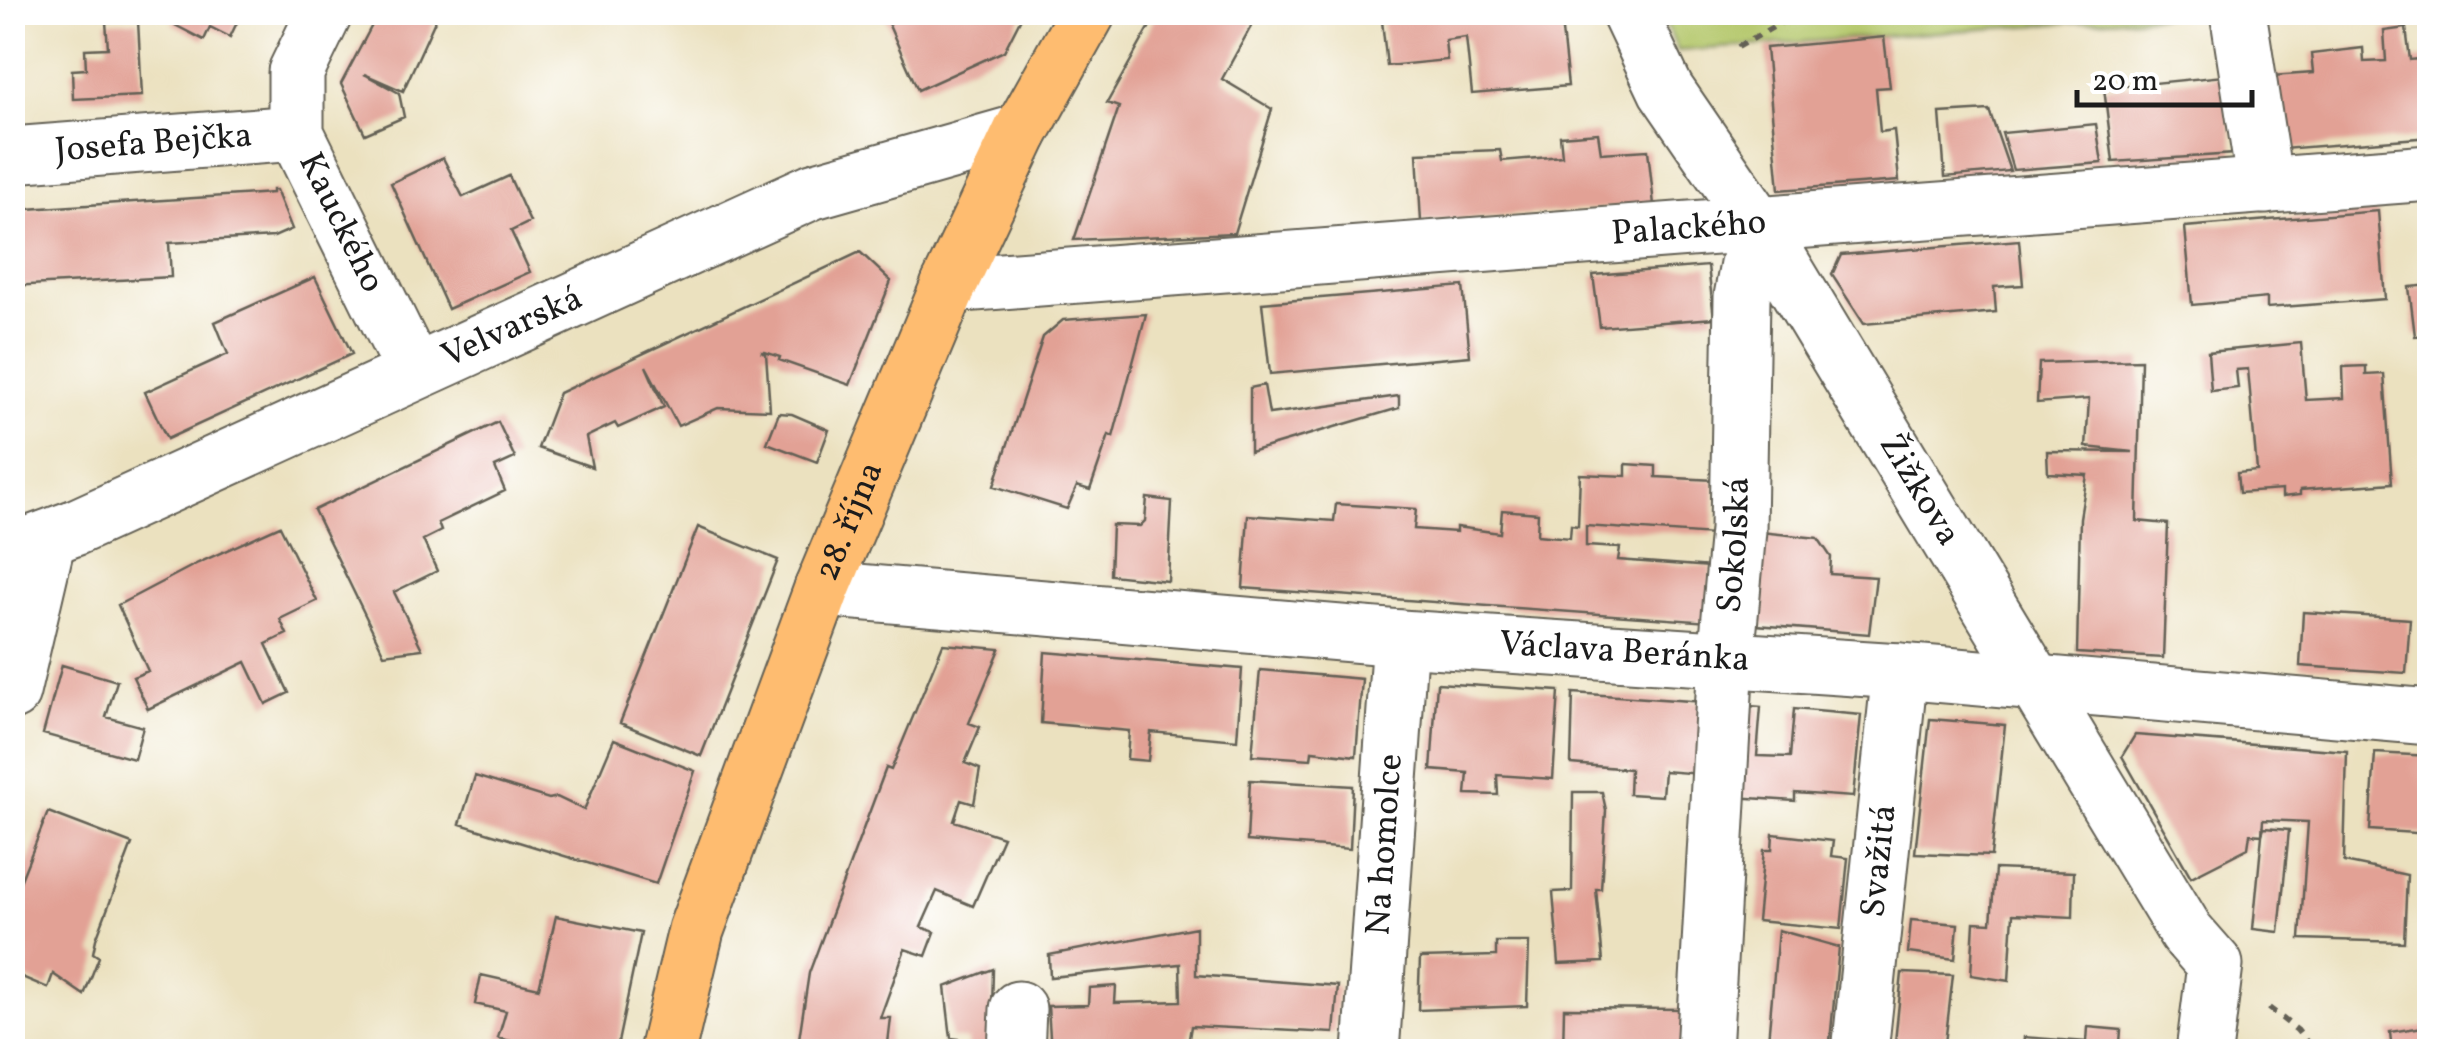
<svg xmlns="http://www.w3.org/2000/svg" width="2442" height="1064" viewBox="0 0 2442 1064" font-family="Vollkorn,serif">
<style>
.green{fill:#b4c76b;stroke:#687244;stroke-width:2.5}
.building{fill:#e2a195}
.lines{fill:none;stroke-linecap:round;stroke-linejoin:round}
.minor-casing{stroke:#646155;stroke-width:59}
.major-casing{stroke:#646155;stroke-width:59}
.path{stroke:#646155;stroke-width:6;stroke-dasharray:8 8;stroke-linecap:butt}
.minor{stroke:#fff;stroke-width:55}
.major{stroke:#febc70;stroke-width:55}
.labels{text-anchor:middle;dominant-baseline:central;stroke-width:9;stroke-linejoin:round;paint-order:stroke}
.street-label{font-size:35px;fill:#1c1c1c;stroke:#fff}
</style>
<rect width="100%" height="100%" fill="#fff"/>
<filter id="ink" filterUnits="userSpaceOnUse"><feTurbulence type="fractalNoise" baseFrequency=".01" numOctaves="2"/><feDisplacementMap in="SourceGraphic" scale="20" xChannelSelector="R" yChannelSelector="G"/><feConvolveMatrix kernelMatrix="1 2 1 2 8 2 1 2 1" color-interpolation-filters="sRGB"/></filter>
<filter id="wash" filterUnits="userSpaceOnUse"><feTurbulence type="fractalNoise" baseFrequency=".0048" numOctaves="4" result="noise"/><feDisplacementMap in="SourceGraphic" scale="40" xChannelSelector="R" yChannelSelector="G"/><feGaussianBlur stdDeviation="2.25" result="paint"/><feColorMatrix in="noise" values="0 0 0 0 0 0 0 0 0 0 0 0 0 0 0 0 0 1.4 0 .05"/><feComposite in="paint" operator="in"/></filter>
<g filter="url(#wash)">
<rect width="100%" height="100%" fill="#ebe1bf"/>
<path class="green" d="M2216,12L1678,51L1661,13Z"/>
<g id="blocks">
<path class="building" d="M178,12H242L230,37L210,27L204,40L173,24Z
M379,12H439L403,91L364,74L399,93L404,117L365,134L341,84Z
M883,12H1024L1004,51L918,90Z
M1158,12H1259L1222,79L1272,109L1234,233L1074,240L1119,107L1107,103Z
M1381,12H1560L1568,86L1472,94L1466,37L1445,40L1447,60L1387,66Z
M138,21L142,96L73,99L72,70L86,69L85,49L108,48L106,22Z
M2406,28L2410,60L2430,58V137L2283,149L2272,76L2313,73L2311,54L2363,48L2364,62L2386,61L2384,31Z
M1884,37L1890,87L1876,88L1880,132L1894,130L1899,181L1779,190L1766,48Z
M2223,76L2234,154L2113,162L2104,88Z
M1989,110L2010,171L1945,177L1940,113Z
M2096,124L2102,163L2013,170L2002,133Z
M1598,133L1601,153L1648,150L1654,205L1421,222L1417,153L1500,150L1502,161L1562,156L1560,136Z
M443,158L463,197L509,176L530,222L511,231L530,272L448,309L391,183Z
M272,190H276L292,229L274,237L169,243L171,277L12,286V210L272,193Z
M2378,211L2385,299L2267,308V298L2192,305L2185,227Z
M2019,240L2023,285L1994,287L1996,312L1864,324L1832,275L1841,255Z
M860,252L891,281L850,385L779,360L780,357L765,352H761L766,354L770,410L718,408L678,426L646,366L664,407L618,428L615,423L586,437L592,467L538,448L559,393Z
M1708,266L1714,318L1600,327L1593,275Z
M315,277L352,354L167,439L145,392L228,354L215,322Z
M2430,285V335L2415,336L2409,287Z
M1463,286L1470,356L1270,374L1262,303Z
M1146,314L1113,437L1109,435L1090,490L1077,486L1067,509L994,486L1043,337L1063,320Z
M2301,343L2306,400L2344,398L2343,367L2366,366V375L2384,374L2392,483L2300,490V495L2282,497V490L2239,493L2237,473L2257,471L2248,369L2236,370L2238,388L2211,391L2208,352Z
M2141,360L2137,521L2168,524L2163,658L2077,653L2080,518L2087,475L2048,473L2047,451L2132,452L2086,447L2089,399L2037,403L2039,363Z
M1264,385L1269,414L1399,396V408L1250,452V388Z
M779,413L792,414L829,430L817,462L767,443Z
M498,422L515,458L495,467L505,491L438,523L441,531L423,540L437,571L394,592L422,649L384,654L314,510Z
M1626,464L1656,466V477L1715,480L1713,535L1586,526V546L1620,548L1618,560L1711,567L1709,622L1243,588L1248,515L1334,521L1336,504L1416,509L1414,529L1456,532V527L1500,533L1502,510L1538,513L1537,535L1570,538L1571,525L1578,526L1580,474L1626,476Z
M1147,498L1172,501L1168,581L1110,575L1112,525L1140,526L1145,521Z
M280,526L317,601L280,619L287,634L266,644L289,693L266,704L246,662L148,709L133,677L148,671L118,605L198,563Z
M698,527L778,560L701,756L620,723Z
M1760,532L1818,538L1831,557L1830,574L1876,577L1869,634L1756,625Z
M2303,612L2410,619L2406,673L2300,666Z
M943,644L1000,649L969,723L980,727L965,763L980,769L974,804L961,800L954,821L1003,837L973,906L937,891L921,927L935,932L926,956L905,949L880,1018H891L887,1052H797L809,973L886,768L891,770Z
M1045,652L1242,669L1237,740L1151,732L1148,761L1127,759L1129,731L1041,723Z
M62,665L117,681L106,717L143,727L134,759L43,734Z
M1260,670L1362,679L1356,756L1312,751L1311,759L1252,755Z
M1437,683L1559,691L1553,779L1497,775L1498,795L1466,794L1468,773L1431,770Z
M1573,693L1705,702L1701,774L1664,771L1662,796L1629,794L1630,769L1571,764Z
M1738,705L1761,707L1757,756L1790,757L1794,709L1861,715L1853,797L1795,793V801L1734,797Z
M1930,719L2005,725L1991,856L1915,853Z
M2135,735L2347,751L2344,862L2407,875L2404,942L2300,939L2308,822L2263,820L2262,835L2264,828L2289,830L2279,932L2253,929L2262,835L2250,834L2248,848L2191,877L2122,756Z
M614,739L695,771L656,884L460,824L475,776L549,799L557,797L584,810Z
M2375,753L2430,756V834L2370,830Z
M1250,780L1353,786L1350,849L1247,841Z
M1573,792H1602L1606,810L1601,889H1596L1603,962L1559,964L1553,892L1572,891Z
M48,812L132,844L96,939L93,953L99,957L84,995L53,974L48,988L15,974L12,979V902Z
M1773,834L1833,841L1831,856L1848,858L1841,929L1757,921L1764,850H1772Z
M1995,869L2074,872L2073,917L2013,914L2009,981L1971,975L1974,922L1991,923Z
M556,916L641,933L616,1052H525L527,1045L498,1038L506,1011L475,1004L481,975L539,988Z
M1911,920L1958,924L1955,959L1908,953Z
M1196,927V975L1338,986L1334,1033L1191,1026L1187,1051L1051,1052L1048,1006L1088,1005L1089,988L1116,986L1115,1003L1181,1001L1180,964L1050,977L1049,955Z
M1778,930L1839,947L1829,1052H1767Z
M1496,942H1529L1527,1006L1418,1010L1420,958L1496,956Z
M993,969L991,1052H968L967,1040L951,1038L945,987Z
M1902,973L1953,975L1944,1052H1894Z
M1564,1008L1688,1009L1685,1052H1563Z
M2430,1026V1052H2392L2390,1032Z
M2088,1027L2121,1030L2120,1043L2171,1049L2170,1052H2022L2024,1037L2087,1042Z"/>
</g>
</g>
<g filter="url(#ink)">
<use href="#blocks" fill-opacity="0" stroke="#646155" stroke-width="2.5"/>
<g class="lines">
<g class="minor-casing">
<g id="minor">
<path id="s1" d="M325,12L296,72V133L414,372"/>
<path id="s2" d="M1629,12L1666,90L1756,221L2186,932L2215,965L2204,1052"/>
<path d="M2238,12L2265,186"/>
<path id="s3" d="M12,155L296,133"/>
<path id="s4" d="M949,285L2430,173"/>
<path id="s5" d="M12,551L74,528L813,191L1021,132"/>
<path id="s6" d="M822,589L1400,638L1900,671L2430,717"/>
<path d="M12,692L48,538"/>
<path d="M1016,1052L1018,1009"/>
<path id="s7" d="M1371,1052L1400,638"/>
<path id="s8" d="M1704,1052L1726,659L1738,530L1742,297L1756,221"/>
<path id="s9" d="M1860,1052L1900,671"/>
</g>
</g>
<g class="major-casing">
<g id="major">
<path id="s10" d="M667,1052L696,930L822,589L949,285L1021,132L1088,12"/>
</g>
</g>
<path class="path" d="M1738,47L1799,12
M2269,1008L2297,1030L2315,1052"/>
<use href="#minor" class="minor"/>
<use href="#major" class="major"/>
</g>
</g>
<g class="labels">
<g class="street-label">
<text stroke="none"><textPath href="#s3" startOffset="142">Josefa Bejčka</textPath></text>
<text stroke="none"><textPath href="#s1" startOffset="228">Kauckého</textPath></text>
<text stroke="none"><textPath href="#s4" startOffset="742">Palackého</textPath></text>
<text stroke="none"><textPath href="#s5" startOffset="548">Velvarská</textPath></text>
<text stroke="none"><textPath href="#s2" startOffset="560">Žižkova</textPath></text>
<text stroke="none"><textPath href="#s10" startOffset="562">28. října</textPath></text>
<text stroke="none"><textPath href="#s8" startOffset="508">Sokolská</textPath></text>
<text stroke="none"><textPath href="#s6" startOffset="805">Václava Beránka</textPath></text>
<text stroke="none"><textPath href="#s7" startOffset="208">Na homolce</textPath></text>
<text stroke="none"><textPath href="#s9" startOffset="192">Svažitá</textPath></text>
</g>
</g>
<rect width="2442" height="1064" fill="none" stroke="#fff" stroke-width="50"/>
<path d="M2077 90v15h175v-15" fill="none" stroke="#1c1c1c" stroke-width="5"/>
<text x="2092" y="90" font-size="30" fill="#1c1c1c" stroke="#ffffff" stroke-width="8" paint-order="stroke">20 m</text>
</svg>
